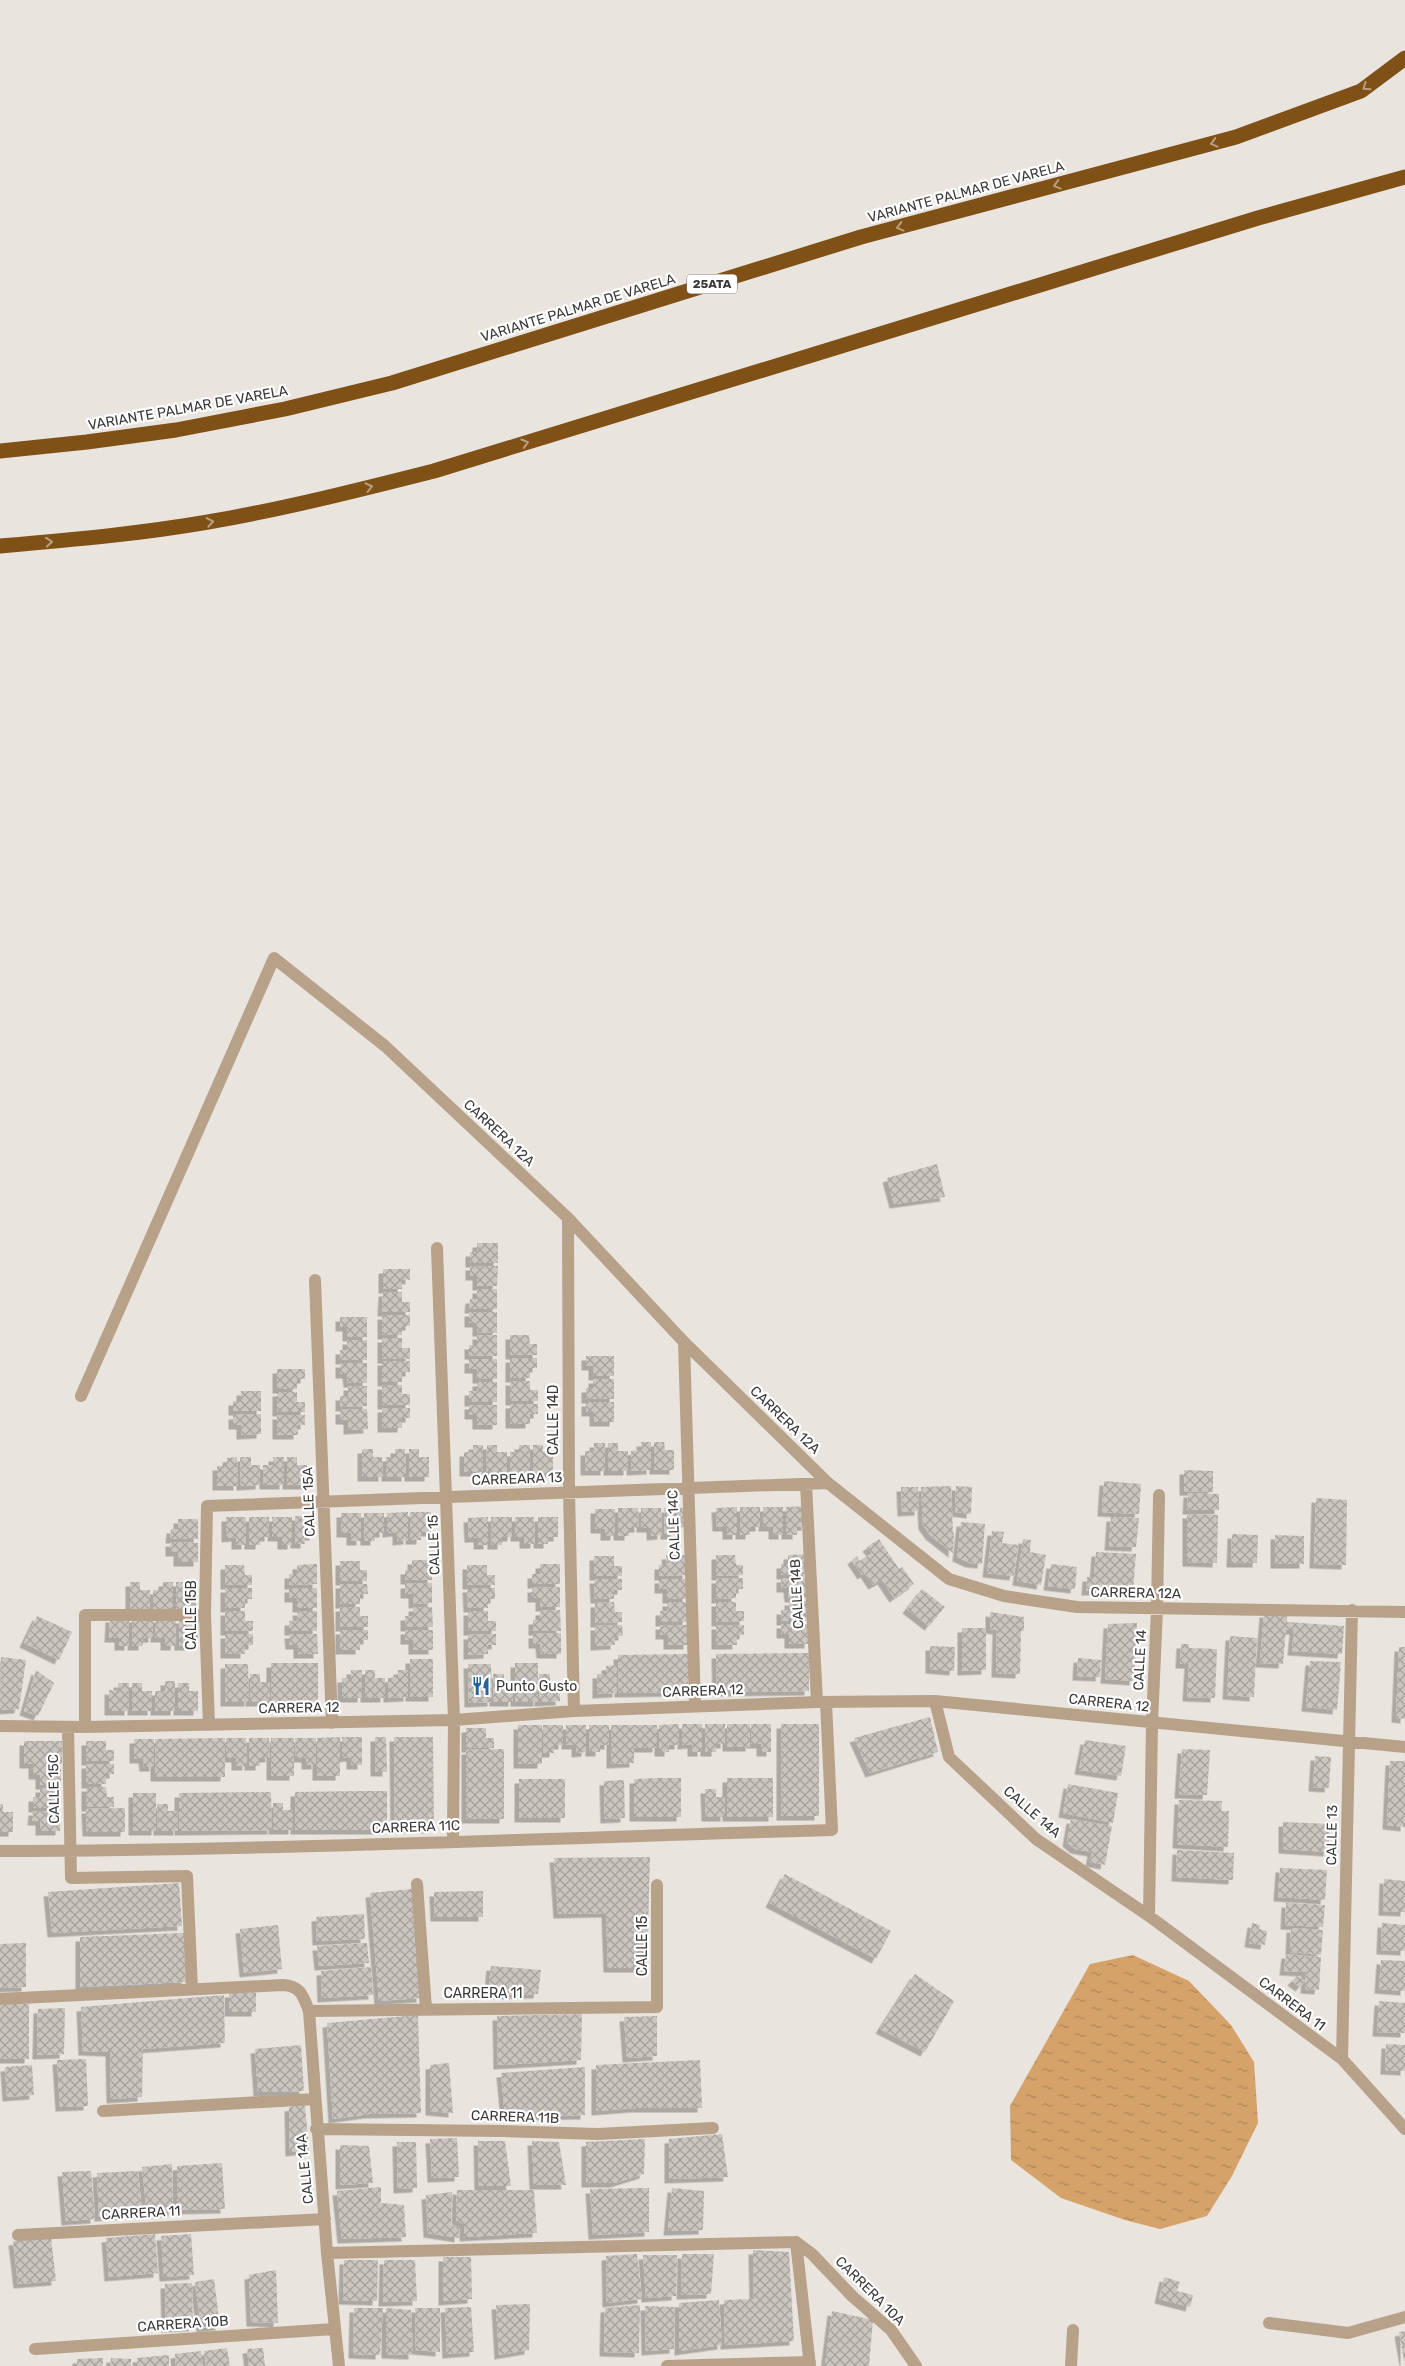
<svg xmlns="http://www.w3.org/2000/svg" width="1405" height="2366" viewBox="0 0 1405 2366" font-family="Rubik,sans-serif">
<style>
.water{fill:url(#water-ripples)}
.building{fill:url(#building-cross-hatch);filter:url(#shadow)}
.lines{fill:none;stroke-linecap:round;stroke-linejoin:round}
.minor{stroke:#b7a189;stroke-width:12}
.highway{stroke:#805116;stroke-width:15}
.oneway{stroke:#b99f7f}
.labels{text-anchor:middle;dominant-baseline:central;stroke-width:4.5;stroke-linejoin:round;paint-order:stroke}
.shield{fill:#fff;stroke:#767473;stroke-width:1}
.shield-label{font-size:12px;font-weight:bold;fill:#3b3937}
.street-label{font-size:14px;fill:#3b3937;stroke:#fff}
.poi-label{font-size:14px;fill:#3b3937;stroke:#fff;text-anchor:start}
</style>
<defs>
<pattern id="water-ripples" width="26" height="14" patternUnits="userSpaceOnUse" patternTransform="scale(1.25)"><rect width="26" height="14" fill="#d5a26a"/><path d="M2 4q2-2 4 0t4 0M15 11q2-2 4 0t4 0" fill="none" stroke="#ae8558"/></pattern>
<pattern id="building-cross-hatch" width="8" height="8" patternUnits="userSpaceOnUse" patternTransform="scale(1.25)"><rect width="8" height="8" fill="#cbc5c0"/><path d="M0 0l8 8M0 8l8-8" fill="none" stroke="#a6a19d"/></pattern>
<filter id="shadow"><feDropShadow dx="-4.5" dy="4.5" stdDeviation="0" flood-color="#0004"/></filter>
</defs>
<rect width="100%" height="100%" fill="#e9e4de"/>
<path class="water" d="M1133,1955L1189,1981L1231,2025L1254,2062L1258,2123L1232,2176L1207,2216L1160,2229L1125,2220L1061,2198L1011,2160L1010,2106L1090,1964Z"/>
<path class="building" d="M937,1164L945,1197L894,1204L887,1178Z
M477,1243H498V1263H470V1252H477Z
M470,1266H498L497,1286H477V1276H470Z
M383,1269H410V1280L402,1279V1289H383Z
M477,1289H497V1309H469L470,1299H477Z
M383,1292H402V1302H410V1312H382Z
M469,1312H497V1333L477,1332V1323H469Z
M382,1315H410V1326H402V1335H382Z
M340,1317H367V1337H347V1327H340Z
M477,1335H497V1356L469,1355V1345H477Z
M510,1335H529L530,1344H537V1355H510Z
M382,1338H402V1348H410V1359H382Z
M347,1340H367V1360H340V1350H347Z
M586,1356H614V1376H593V1366H586Z
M510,1358H537V1368H530V1378H510Z
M469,1359H497V1379H477V1369H469Z
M382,1361H410V1372H402V1382H382Z
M340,1363H367V1383H348L347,1374H340Z
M277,1369H305V1379H297V1389H277Z
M593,1379H614V1399H586V1388H593Z
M510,1381H530V1390H538V1401H510Z
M477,1382H497V1402H469V1391H477Z
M382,1385H402V1394H410V1405H382Z
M348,1386H367V1406L340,1407V1396H348Z
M241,1391H261V1411H233V1401H241Z
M277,1392H297V1402H305V1412H277Z
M586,1402H614V1422H594V1412H586Z
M510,1404H538V1414H530V1424H510Z
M469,1405H497V1425H477V1415H469Z
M382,1408H410V1418H402V1428H382Z
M367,1409L368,1429L348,1430V1420H340V1410Z
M261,1414V1434L241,1435V1425H233V1415Z
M277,1415H305V1425H298V1435H277Z
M641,1442H651V1470L631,1471V1451L641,1450Z
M654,1442H664L665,1450H674V1470H654Z
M594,1443H605V1471H585V1451H594Z
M608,1443H618V1451H628V1471H608Z
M473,1445H483V1472H464V1452H473Z
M487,1445H497V1452H507V1472H486Z
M519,1445H530V1472H510V1452H519Z
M533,1445H543V1452L553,1453V1473L533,1472Z
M362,1449H373V1457H382L383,1477H362Z
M395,1449H405L406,1477H386V1457H395Z
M409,1449H419V1457H429V1477H409Z
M237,1457L238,1486H217V1466H227V1458Z
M240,1457H251V1465H260V1485L241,1486Z
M273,1457H284V1485H264L263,1465H273Z
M287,1457H297V1465H307V1485H287Z
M1184,1470L1213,1471V1492L1184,1491Z
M1104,1481L1141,1484L1139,1514L1102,1512Z
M951,1486L953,1533H954L953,1553L930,1535L923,1525L921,1487Z
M956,1486L972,1487L971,1514L955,1512Z
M901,1487H918L919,1511L902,1512Z
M1188,1493L1219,1494V1510H1187Z
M1316,1498L1347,1500L1346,1565L1314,1564Z
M806,1506V1526L797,1527V1535H786V1507Z
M737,1507V1535H727V1527H717L716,1508Z
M740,1507H760V1527H750V1535H740Z
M763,1507H783V1535H773V1527H763Z
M618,1508H638L639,1528H629V1536H618Z
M641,1508H661L662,1535L651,1536V1528H641Z
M664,1508H684V1527L675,1528V1535H665Z
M595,1509H615V1536H605V1529H595Z
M408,1512V1540L397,1541V1532L387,1533V1513Z
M410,1512H431V1532H421V1540H410Z
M341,1513H361V1541H351V1533H341Z
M364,1513H384V1533H375V1541H365Z
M1187,1514L1218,1515L1217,1563L1187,1562Z
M295,1516H314V1536H305V1544H295Z
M226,1517H246V1545H236V1537L226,1538Z
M249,1517H269V1537H260V1545H249Z
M272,1517H292V1545H282V1537H272Z
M488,1517V1545H478V1538H469L468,1518Z
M491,1517H512V1537H502V1545H492Z
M515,1517H534L535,1544H524V1537H515Z
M538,1517H558V1537H548V1544H538Z
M1111,1517L1139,1518L1136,1547L1109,1546Z
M178,1519H198V1539H170L171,1529H178Z
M961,1522L985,1524L982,1564L970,1563L957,1557Z
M992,1531L1004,1532L1002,1543L1018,1545L1014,1576L987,1573Z
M1232,1534L1258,1535L1257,1563H1231Z
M1275,1535L1304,1536V1564H1275Z
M879,1539L899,1569L902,1567L914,1584L894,1598L882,1580L873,1585L865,1573L862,1575L852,1560L857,1556L859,1561L872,1553L867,1547Z
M1023,1539L1031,1540L1030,1552L1046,1555L1041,1585L1017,1581Z
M170,1542L198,1543V1562H178V1552H170Z
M1096,1552L1136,1554L1133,1591H1086L1087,1577H1094Z
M808,1554V1574L781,1575V1564H788V1555Z
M666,1555H687V1575L659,1576V1565H667Z
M716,1555H735L736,1565H743V1575L716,1576Z
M594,1556H614V1566H622V1576H594Z
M412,1560H432V1580H405V1570H412Z
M340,1561H360V1570H367V1581H340Z
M317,1564V1584L289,1585V1574H297V1565Z
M540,1564H560V1584H532V1574H540Z
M1051,1564L1077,1567L1075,1589L1048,1586Z
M225,1565H244L245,1575H252V1585H225Z
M467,1565H487V1575H495V1585H467Z
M743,1578V1589H736V1598L716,1599V1579Z
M781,1578H808V1598H789L788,1588H781Z
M594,1579H622V1590H614V1599H595Z
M659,1579H687V1599H667V1589H659Z
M130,1582H140V1590H150V1610H130Z
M163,1582H173V1610H153V1590H163Z
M176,1582H187V1590H196V1610H176Z
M432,1583V1603L413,1604V1594H405V1584Z
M340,1584H367L368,1594H360V1604H340Z
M560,1587V1607H540V1598H532V1588Z
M225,1588H252V1599H245V1608H225Z
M289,1588H317V1608H297V1598H289Z
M467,1588H495V1599H488V1608H468Z
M922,1589L945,1607L929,1626L907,1609Z
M789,1601H808L809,1621H781V1610H789Z
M614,1602L615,1612H622V1622L595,1623V1603Z
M667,1602H687V1622H660V1611H667Z
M716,1602H736V1611H744V1621L716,1622Z
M340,1607H360V1616H368V1627H340Z
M413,1607H432L433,1627H405V1616H413Z
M560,1610L561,1631H533V1620H540V1611Z
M225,1611H245V1621H253V1631H225Z
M297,1611H317V1631H289V1621H298Z
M468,1611H488V1621H496V1631H468Z
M990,1612L1024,1617V1631H1021L1020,1674L996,1673L997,1630L990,1629Z
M1264,1613L1287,1615V1622L1344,1626L1342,1654L1292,1651L1294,1630H1286L1283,1664L1260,1663Z
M37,1616L72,1632L59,1660L24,1643Z
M110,1618H129V1646H119V1638H109Z
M132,1618H153V1638H143V1646H132Z
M155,1618L176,1619L175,1646H165V1638H155Z
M179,1619H199L198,1639H189V1646H179Z
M1137,1623L1134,1681L1105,1679L1108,1624Z
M781,1624H809V1644H789V1634H781Z
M622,1625L623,1636H615V1645L595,1646V1626Z
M660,1625H687L688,1645H668V1635H660Z
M716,1625H744V1635H736L737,1645H716Z
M962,1628H986V1670L962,1671Z
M340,1630H368V1640H360V1650H340Z
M405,1630H433V1650H413V1640H405Z
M561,1633V1654H541L540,1644H533V1634Z
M225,1634H253V1645H245V1654H225Z
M289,1634H317L318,1654H298V1645H290Z
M496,1634V1645H488V1654L468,1655V1635Z
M1230,1636L1257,1638L1254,1697L1227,1695Z
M1181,1644H1189V1648L1217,1649L1215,1698L1187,1697L1189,1664H1180Z
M930,1646L955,1647L954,1671L930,1669Z
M1399,1647H1405V1719L1396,1718Z
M809,1653V1691L717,1692L716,1654Z
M688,1654V1692L619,1693L618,1655Z
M1,1657L26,1660L19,1709L0,1710Z
M1078,1658L1101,1660L1100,1677L1077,1676Z
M410,1659H433V1697H410Z
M1310,1661L1341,1662L1337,1710L1306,1707Z
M271,1663H318V1702H271Z
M515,1663H538V1702H515Z
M225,1664H248L249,1702H225Z
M468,1664H491L492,1702L469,1703Z
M617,1665V1693L597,1694V1674H606V1666Z
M36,1670L54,1683L38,1716L24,1711Z
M351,1670H362V1698H342V1678H351Z
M365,1670H375V1678H385V1698H365Z
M398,1670H408V1697L388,1698V1678L398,1677Z
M250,1674H260V1682H270V1702H250Z
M493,1674H504V1682H513V1702H494Z
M539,1674H550V1682H559L560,1701L539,1702Z
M165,1681H175V1711H155V1691H165Z
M118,1683H129V1711H109V1690L118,1691Z
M132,1683H142V1691H152V1711H132Z
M178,1683H189V1691H198V1711H178Z
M930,1717L938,1752L870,1773L854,1738Z
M679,1724V1745H669V1752H659V1725Z
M682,1724H702V1752H692V1744L682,1745Z
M705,1724H725V1744H716V1752H705Z
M727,1724H750V1747H727Z
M751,1724H771V1752H761V1744H751Z
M781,1724H819V1816H781Z
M518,1725H542V1764H518Z
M543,1725H563V1745H554V1753H543Z
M566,1725H586V1752L576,1753V1745H566Z
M589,1725H609V1745H600V1752H590Z
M611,1725H657V1748H634V1763L611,1764Z
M466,1728H486V1738H494V1748H466Z
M340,1737V1776H317V1738Z
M342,1737H362V1765H351V1757L342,1758Z
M375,1737H386L387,1772H375Z
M394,1737H433L434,1829H395Z
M225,1738V1777H155V1739Z
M226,1738H246L247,1766H236V1758H226Z
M249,1738H269L270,1758H260V1766H249Z
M271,1738H294V1776H271Z
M295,1738H316V1765H306V1758H296Z
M134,1739H154V1767H144L143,1759H134Z
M1085,1740L1126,1746L1121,1776L1079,1770Z
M24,1741H62V1764H24Z
M86,1741H106V1750H114V1761H86Z
M504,1749V1819H466V1750Z
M1182,1749L1210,1750L1207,1795L1179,1794Z
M1315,1756L1331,1757L1329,1788L1313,1787Z
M1390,1761H1405V1827L1387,1825Z
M33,1764L61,1765V1785H40V1775H33Z
M86,1764H114V1774H106V1784H86Z
M657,1778H681V1817H634V1779Z
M727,1778H773V1817H727Z
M519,1779H565V1818H519Z
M624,1780L625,1818L605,1819L604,1781Z
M1068,1784L1118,1793L1113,1823L1063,1813Z
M86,1787H106L107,1797H114V1807H86Z
M40,1788H61L60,1808H33V1797H40Z
M705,1789H716V1797H725V1817H706Z
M364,1791H387V1830H295V1792Z
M271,1792L272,1830L179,1831V1793Z
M133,1793H156V1831H133Z
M1179,1800L1222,1801L1221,1811H1229L1228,1847L1177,1844Z
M273,1803H283V1810H293V1830H273Z
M0,1804H3V1812H13V1832H0Z
M157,1804H168V1811H177L178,1831H158Z
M125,1808V1832H87L86,1809Z
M33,1811H60V1831H40V1821H32Z
M1071,1819L1112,1826L1105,1865L1090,1862L1092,1852L1075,1849L1067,1842Z
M1283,1822L1330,1824L1328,1852L1283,1849Z
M1177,1850L1234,1853L1233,1880L1176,1877Z
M650,1857L647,1968H608L606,1913L558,1914L554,1858Z
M1280,1868L1327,1870L1325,1900L1278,1897Z
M785,1874L891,1931L876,1959L770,1903Z
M1384,1879L1405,1881V1912L1383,1911Z
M179,1883L182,1926L52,1933L48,1892Z
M412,1889L421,1998L379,2001L370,1893Z
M483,1891V1917H435L434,1892Z
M1286,1903L1325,1905L1323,1927L1285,1925Z
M364,1914L365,1939L317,1941L316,1917Z
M1252,1923L1260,1925L1259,1929L1267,1931L1265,1945L1249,1943Z
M1382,1923L1405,1925V1951L1381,1950Z
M278,1925L282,1969L244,1973L240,1929Z
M1291,1928L1323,1930L1321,1955L1290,1952Z
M184,1933L186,1982L80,1987V1937Z
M26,1943V1987L0,1988V1944Z
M367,1943L369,1963L319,1966L317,1946Z
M1286,1954L1321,1957L1319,1990L1305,1989L1306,1972L1284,1971Z
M1381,1960L1405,1961V1991L1379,1989Z
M491,1966L541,1970L538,1994L488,1995Z
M371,1967L373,1995L322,1998L321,1971Z
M915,1974L954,2001L925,2052L880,2029Z
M1297,1976L1305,1981L1300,1987L1292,1981Z
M256,1992V2012H229V1993Z
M224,1995L225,2043L143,2049L142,2097L111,2099L110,2052L83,2051L81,2007Z
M1379,2001L1405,2003V2033L1377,2032Z
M0,2004H29V2059H0Z
M65,2008L64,2054L37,2055L38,2009Z
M582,2014L581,2060L498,2065L497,2016Z
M418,2015L421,2113L369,2114L333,2119L327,2023Z
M657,2016V2056L627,2058L624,2017Z
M1386,2044L1405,2045V2071L1385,2070Z
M301,2045L304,2091L258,2092L255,2049Z
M86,2059L88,2106L60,2107L57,2060Z
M700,2060L702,2108H636L596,2111V2065Z
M449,2063L453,2113L430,2111V2065Z
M32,2065L34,2095L7,2097L5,2067Z
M585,2067V2115L505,2116L501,2073Z
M305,2105L309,2150L290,2152L289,2107Z
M722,2134L728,2177L669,2179V2139Z
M457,2138L459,2177L432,2178L430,2139Z
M645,2139L644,2174L615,2183H586V2142Z
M478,2141H505L511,2186H479Z
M532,2141L559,2142L566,2185H534Z
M397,2142H416L417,2188L398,2189Z
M340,2145L369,2146L373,2183L340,2185Z
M222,2163L225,2209L177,2210V2166Z
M172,2164L173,2212L147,2215L142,2167Z
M91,2171L95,2219L66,2221L62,2172Z
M138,2171L142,2214L99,2217L97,2173Z
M381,2187V2203L404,2205L406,2237L342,2239L337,2191Z
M649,2188V2232L593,2235L590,2189Z
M672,2188L704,2191L703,2230L668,2231Z
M457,2190H534L537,2233L464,2237V2224L456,2220Z
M452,2192L451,2225L459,2227V2238L428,2233L426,2195Z
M155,2234L158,2273L109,2277L106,2238Z
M191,2234L194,2275L164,2277L161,2236Z
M51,2238L56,2281L18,2284L13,2241Z
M753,2250L789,2252L794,2341L725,2345L724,2300L754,2299Z
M637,2254L642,2299L607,2303L606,2256Z
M682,2254H714L711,2294L681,2295Z
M643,2255H677L676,2296L646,2298Z
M443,2257H471L472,2299L443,2301Z
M344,2260H378L377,2301L343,2300Z
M384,2260H415L417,2301L383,2302Z
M276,2270L278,2323L251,2322L249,2275Z
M1164,2277L1180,2282L1177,2291L1193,2295L1190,2307L1159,2299Z
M214,2279L220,2326L201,2328L195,2282Z
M192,2283L193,2327L166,2328L165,2284Z
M719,2300L722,2345L679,2351V2303Z
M530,2304L529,2350L499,2355L496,2305Z
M640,2305L639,2353L604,2352L605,2308Z
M645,2306L675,2307L674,2349L646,2351Z
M471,2307L474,2352L447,2354L445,2308Z
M354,2308H383L380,2355L353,2354Z
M386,2308L411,2310L413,2355L386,2354Z
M415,2308H440V2352L416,2350Z
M832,2311L873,2320L869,2366H825Z
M1405,2331V2361H1404L1399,2332Z
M227,2348L230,2366H206L204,2351Z
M263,2348L265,2366H249L247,2349Z
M201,2351L203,2366H176L175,2354Z
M169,2355V2366H138L137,2358Z
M103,2358V2366H77V2359Z
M111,2358L131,2359V2366H110Z"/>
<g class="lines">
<path class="minor" d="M568,1218L569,1492L574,1711
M437,1248L454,1720L453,1840
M315,1280L332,1723
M684,1342L695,1706
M81,1396L274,958L385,1046L568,1218L684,1342L828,1483L949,1579L1004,1596L1077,1607L1405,1612
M806,1484L817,1702
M935,1701L949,1757L1036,1839L1149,1916L1342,2059L1405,2129
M209,1725L205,1615L207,1506L828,1483
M0,1726L85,1727L454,1720L574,1711L817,1702L935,1701L1405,1747
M68,1727L71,1878L187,1876L192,1989
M85,1727V1615H205
M0,1851C278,1850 555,1838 832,1830L826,1702
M417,1884L426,2009
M1149,1916L1152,1723L1157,1609L1159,1495
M0,1999L283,1985C301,1986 303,1996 309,2011L327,2253L339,2366
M309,2011L657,2007V1885
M1342,2059L1352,1610
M103,2111L315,2099
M316,2129L503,2131L598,2134L713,2128
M18,2235L325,2219
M796,2242L812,2254L852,2296L891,2330L916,2366
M796,2242L810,2366
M327,2253L796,2242
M1269,2323L1348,2333L1405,2317
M35,2349L334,2329
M667,2366L810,2362
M1071,2366L1073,2330"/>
<path class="highway" d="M0,451L87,442L176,430L285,409L392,383L861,237L1236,137L1361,91L1405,58
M0,546C69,540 139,534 208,522C284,509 359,490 434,471L1258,218L1405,177"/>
</g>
<defs><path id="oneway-chevron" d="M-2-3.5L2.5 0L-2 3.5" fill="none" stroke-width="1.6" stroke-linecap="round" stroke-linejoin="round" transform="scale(1.25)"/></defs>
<g class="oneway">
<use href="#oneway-chevron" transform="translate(1366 87) rotate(145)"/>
<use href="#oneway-chevron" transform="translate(1214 143) rotate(165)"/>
<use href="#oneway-chevron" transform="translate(1057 185) rotate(165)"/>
<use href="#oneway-chevron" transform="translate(900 227) rotate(165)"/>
<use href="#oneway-chevron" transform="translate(525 443) rotate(-17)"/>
<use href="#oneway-chevron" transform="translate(369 487) rotate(-14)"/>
<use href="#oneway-chevron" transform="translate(210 522) rotate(-10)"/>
<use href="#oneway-chevron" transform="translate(49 542) rotate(-5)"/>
</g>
<defs>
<g id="restaurant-bare" transform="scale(1.5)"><path d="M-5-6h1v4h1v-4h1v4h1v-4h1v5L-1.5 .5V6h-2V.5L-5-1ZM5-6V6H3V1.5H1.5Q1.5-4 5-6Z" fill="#24649a" stroke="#fff" stroke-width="2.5" paint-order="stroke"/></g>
</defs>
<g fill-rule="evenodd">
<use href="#restaurant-bare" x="481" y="1686"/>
</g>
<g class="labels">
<rect class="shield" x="687" y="274.5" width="50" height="19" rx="4"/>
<g class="shield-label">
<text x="712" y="284">25ATA</text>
</g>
<g class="street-label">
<text transform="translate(966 192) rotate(-15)">VARIANTE PALMAR DE VARELA</text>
<text transform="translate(578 308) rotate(-17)">VARIANTE PALMAR DE VARELA</text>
<text transform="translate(188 408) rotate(-10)">VARIANTE PALMAR DE VARELA</text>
<text transform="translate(499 1133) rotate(43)">CARRERA 12A</text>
<text transform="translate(553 1420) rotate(-90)">CALLE 14D</text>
<text transform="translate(785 1420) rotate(44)">CARRERA 12A</text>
<text transform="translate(517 1479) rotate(-2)">CARREARA 13</text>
<text transform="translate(309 1502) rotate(-92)">CALLE 15A</text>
<text transform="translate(674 1525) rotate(-92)">CALLE 14C</text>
<text transform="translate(434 1545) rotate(-92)">CALLE 15</text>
<text transform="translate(1136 1593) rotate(1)">CARRERA 12A</text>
<text transform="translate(797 1594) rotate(-93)">CALLE 14B</text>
<text transform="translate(191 1615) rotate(-90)">CALLE 15B</text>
<text transform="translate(1140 1660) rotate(-87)">CALLE 14</text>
<text transform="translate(703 1691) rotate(-2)">CARRERA 12</text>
<text transform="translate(1109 1703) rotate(6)">CARRERA 12</text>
<text transform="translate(299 1708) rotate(-1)">CARRERA 12</text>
<text transform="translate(54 1789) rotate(-91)">CALLE 15C</text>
<text transform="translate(1032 1812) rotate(41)">CALLE 14A</text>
<text transform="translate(416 1827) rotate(-2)">CARRERA 11C</text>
<text transform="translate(1332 1835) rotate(-89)">CALLE 13</text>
<text transform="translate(642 1946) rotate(-90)">CALLE 15</text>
<text x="483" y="1993">CARRERA 11</text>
<text transform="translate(1292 2004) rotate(37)">CARRERA 11</text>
<text transform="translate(515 2117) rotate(2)">CARRERA 11B</text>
<text transform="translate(305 2169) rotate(-96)">CALLE 14A</text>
<text transform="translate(141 2213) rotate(-3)">CARRERA 11</text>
<text transform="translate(870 2291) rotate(45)">CARRERA 10A</text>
<text transform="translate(183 2324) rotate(-4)">CARRERA 10B</text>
</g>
<g class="poi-label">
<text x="496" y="1686">Punto Gusto</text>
</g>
</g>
</svg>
